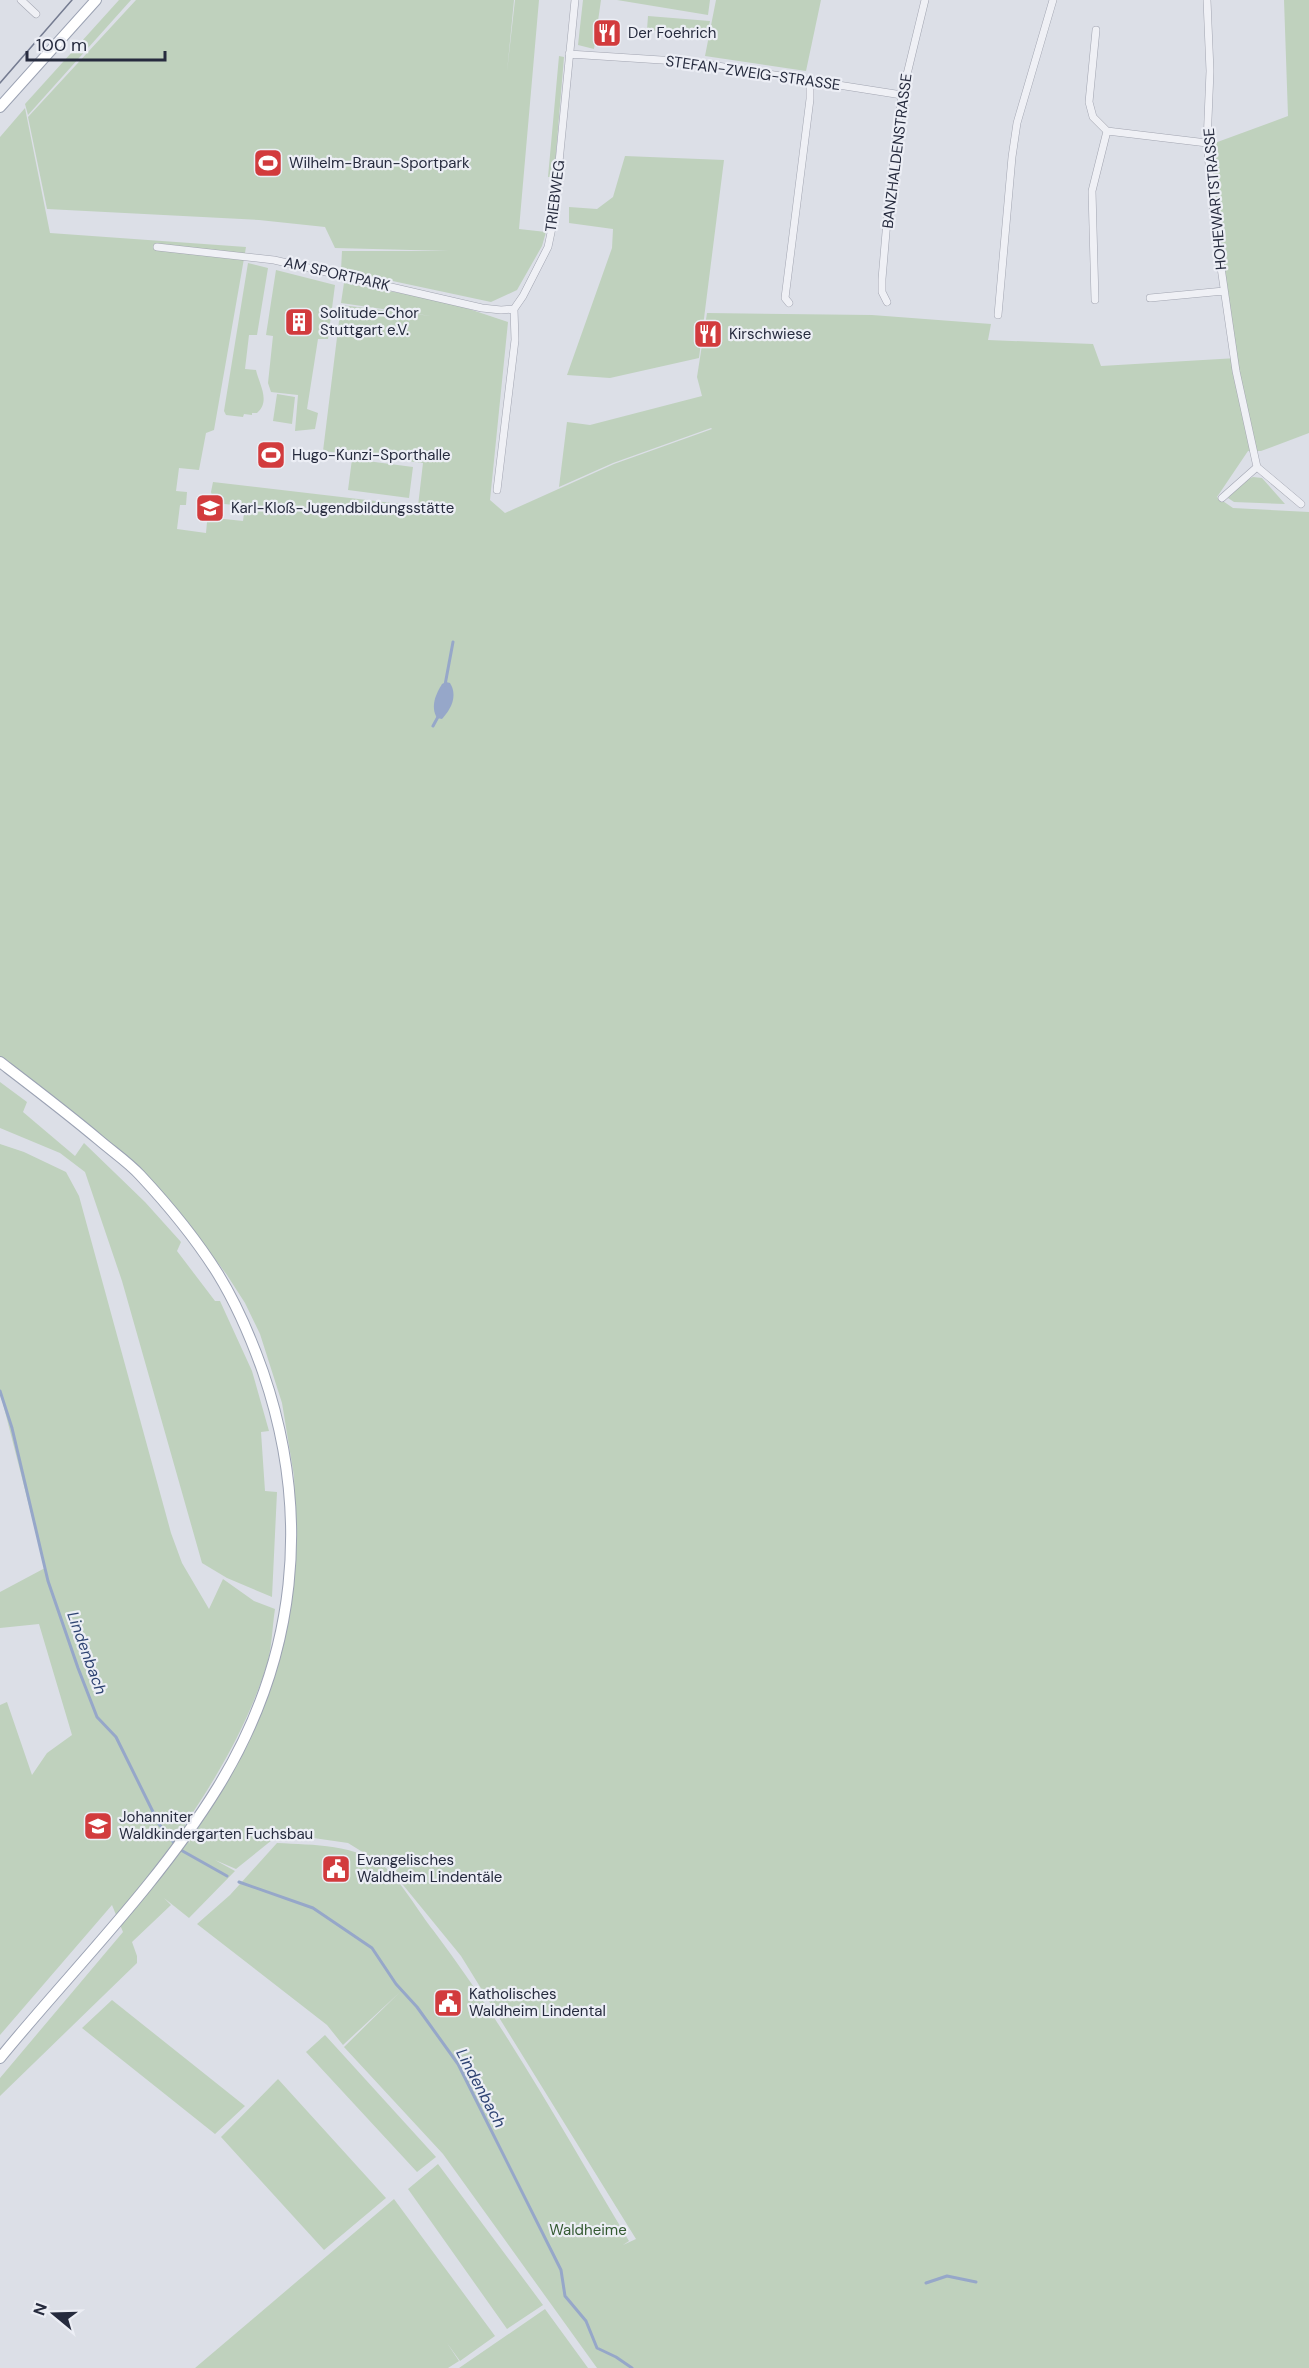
<svg xmlns="http://www.w3.org/2000/svg" width="1309" height="2368" viewBox="0 0 1309 2368" font-family="'DM Sans',sans-serif">
<style>
.green{fill:#bfd1bd}
.water{fill:#96a7c9}
.lines{fill:none;stroke-linecap:round;stroke-linejoin:round}
.stream{stroke:#96a7c9;stroke-width:3}
.street-casing{stroke:#a2a5b1;stroke-width:8}
.primary-casing{stroke:#9ba2b3;stroke-width:12}
.street{stroke:#eff0f5;stroke-width:7}
.primary{stroke:#fff;stroke-width:10}
.tram{stroke:#757c91;stroke-width:1.5}
.labels{text-anchor:middle;dominant-baseline:central;stroke-width:4.5;stroke-linejoin:round;paint-order:stroke}
.poi-label{font-size:15px;fill:#262b3e;stroke:#eceef5;text-anchor:start}
.street-label{font-size:15px;fill:#262b3e;stroke:#eceef5}
.park-label{font-size:15px;fill:#345a32;stroke:#eceef5}
.water-label{font-size:16px;font-style:italic;fill:#2f4473;stroke:#eceef5}
</style>
<rect width="100%" height="100%" fill="#dcdfe7"/>
<path class="green" d="M119,0H131L28,115L25,104Z
M136,0H514L507,72L515,0H539L519,229L546,232L542,246L517,290L491,302L341,270L342,251H449L335,248L325,227L259,220L47,209L28,117Z
M583,0H601L594,49L578,45Z
M617,0H710L708,15Z
M716,0H821L806,71L705,56Z
M1284,0H1309V433L1261,451H1248L1217,497L1233,508L1309,512V2368H597L443,2154L344,2047L400,1992L343,2045L327,2025L197,1924L230,1895L277,1843C314,1845 356,1844 386,1868C399,1879 421,1915 433,1930C507,2028 566,2136 629,2241L623,2245L636,2239L461,1956L390,1869L348,1843L272,1832L269,1834L272,1840L236,1869L215,1860L235,1871L189,1918L164,1898L171,1905L132,1942L137,1956V1963L0,2096V2078L123,1932L112,1905L0,2035V1705L7,1702L32,1775L47,1753L72,1735L39,1624L0,1628V1592L45,1568L0,1392V1144L24,1152L66,1172L79,1196L171,1533L182,1563L209,1609L223,1579L254,1601L275,1609C272,1628 272,1650 266,1668C247,1725 218,1776 185,1824L190,1844V1835L247,1746L273,1677L289,1617L296,1550L294,1476L282,1403L260,1334L245,1303L227,1275L179,1212L0,1058V137L25,108L50,233L246,247L214,430L206,433L199,470L179,468L176,491L187,492L186,505H180L177,529L206,533L208,511L216,512L215,518L243,521L245,506L214,503L211,492L213,482L418,506L423,463L323,451L341,305L431,316L341,303L344,283L445,301L508,322L490,500L505,513L614,464L712,429L711,428L613,463L559,487L567,422L590,425L702,396L697,377L707,313L872,315L991,324L988,340L1093,344L1101,366L1237,358L1220,252L1212,144L1288,116Z
M648,16L710,21L707,35L647,30Z
M559,56L564,57L554,177H548Z
M625,156L724,160L699,358L610,378L567,375L612,248L613,229L569,223V207L597,209L613,197Z
M248,263L268,268L257,335H249L245,369L256,370C259,384 271,401 257,413H252V415L244,414L243,417L226,415L224,411Z
M276,270L335,285L328,339H318L307,409L318,413L315,429L295,431L298,395L271,392L268,383L273,336L266,335Z
M277,394L295,397L292,424L273,421Z
M352,459L413,467L409,498L348,490Z
M1253,477L1262,478L1285,504L1234,502L1228,498L1245,481Z
M0,1082L27,1102L23,1112L75,1156L84,1143L145,1202L181,1242L177,1251L215,1301H220L252,1371L269,1431L261,1432L265,1491L277,1492L272,1597L227,1578L202,1563L122,1281L85,1172L60,1153L0,1128Z
M112,2000L245,2106L215,2134L82,2028Z
M325,2035L436,2157L417,2172L306,2052Z
M278,2079L386,2198L324,2250L221,2137Z
M438,2164L543,2305L507,2329L408,2189Z
M394,2199L495,2336L460,2361L447,2343L459,2361L448,2368H195Z
M545,2309L588,2368H459Z"/>
<path class="water" d="M446,682L450,683C458,696 451,709 442,719L437,718C430,706 436,694 442,684Z"/>
<g class="lines">
<path class="stream" d="M445,685L453,642
M433,726L439,715
M0,1391L12,1428L48,1581L78,1668L97,1717L116,1737L159,1824L175,1844
M179,1849L227,1876
M239,1882L313,1908L372,1948L396,1984L417,2007L458,2064L561,2270L565,2296L586,2321L597,2348L616,2357L632,2368
M926,2283L947,2276L976,2282"/>
<g class="street-casing">
<path id="street" d="M21,0L36,14
M1207,0L1210,71L1207,143L1215,226L1236,371L1257,467
M1096,30L1089,102L1093,117L1107,131L1207,143
M569,54L692,62L902,95
M157,247L274,260L482,308L501,310L514,309
M1150,298L1224,291
M1095,300L1092,191L1107,131
M887,302L882,292V279L888,209L902,95L925,0
M789,303L785,298L810,99V81
M998,315L1012,157L1017,123L1053,0
M1257,467L1301,504
M497,490L515,340L514,309L523,296L548,247L553,223L575,0
M1222,498L1257,467"/>
</g>
<g class="primary-casing">
<path id="primary" d="M0,107L96,0
M0,1062C34,1088 67,1113 99,1140C113,1152 128,1162 140,1175C169,1206 196,1239 218,1274C237,1305 251,1338 263,1372C312,1515 297,1658 218,1787C158,1885 72,1970 0,2058"/>
</g>
<use href="#street" class="street"/>
<use href="#primary" class="primary"/>
<path class="tram" d="M0,83L72,0"/>
</g>
<defs>
<g id="restaurant-square" transform="scale(1.5)"><rect x="-9" y="-9" width="18" height="18" rx="4" fill="#d23b3d" stroke="#eceef5"/><path d="M-5-6h1v4h1v-4h1v4h1v-4h1v5L-1.5 .5V6h-2V.5L-5-1ZM5-6V6H3V1.5H1.5Q1.5-4 5-6Z" fill="#fff"/></g>
<g id="stadium-square" transform="scale(1.5)"><rect x="-9" y="-9" width="18" height="18" rx="4" fill="#d23b3d" stroke="#eceef5"/><path d="M0-5a6.5 5 0 1 0 0 10a6.5 5 0 1 0 0-10ZM-3.5-1.8h7v3.6h-7Z" fill="#fff"/></g>
<g id="building-square" transform="scale(1.5)"><rect x="-9" y="-9" width="18" height="18" rx="4" fill="#d23b3d" stroke="#eceef5"/><path d="M-4-6H4V6H1V3H-1V6H-4ZM-2.5-4.3h1.7v1.8h-1.7ZM.8-4.3h1.7v1.8H.8ZM-2.5-1h1.7V.8h-1.7ZM.8-1h1.7V.8H.8Z" fill="#fff"/></g>
<g id="university-square" transform="scale(1.5)"><rect x="-9" y="-9" width="18" height="18" rx="4" fill="#d23b3d" stroke="#eceef5"/><path d="M0-5L7-2L0 1L-7-2ZM-4 1L0 2.5L4 1V4Q0 6-4 4Z" fill="#fff"/></g>
<g id="school-square" transform="scale(1.5)"><rect x="-9" y="-9" width="18" height="18" rx="4" fill="#d23b3d" stroke="#eceef5"/><path d="M0-5L7-2L0 1L-7-2ZM-4 1L0 2.5L4 1V4Q0 6-4 4Z" fill="#fff"/></g>
<g id="civic-square" transform="scale(1.5)"><rect x="-9" y="-9" width="18" height="18" rx="4" fill="#d23b3d" stroke="#eceef5"/><path d="M-.6-6.5H3V-4.5H.6V-3L4-1V1h2V6H-6V1h2V-1L-.6-3ZM-1.2 2.5V6h2.4V2.5Z" fill="#fff"/></g>
</defs>
<g fill-rule="evenodd">
<use href="#restaurant-square" x="607" y="33"/>
<use href="#stadium-square" x="268" y="163"/>
<use href="#building-square" x="299" y="322"/>
<use href="#restaurant-square" x="708" y="334"/>
<use href="#stadium-square" x="271" y="455"/>
<use href="#university-square" x="210" y="508"/>
<use href="#school-square" x="98" y="1826"/>
<use href="#civic-square" x="336" y="1869"/>
<use href="#civic-square" x="448" y="2003"/>
</g>
<g class="labels">
<g class="poi-label">
<text x="628" y="33">Der Foehrich</text>
<text x="289" y="163">Wilhelm-Braun-Sportpark</text>
<text x="320" y="313">Solitude-Chor<tspan x="320" dy="17">Stuttgart e.V.</tspan></text>
<text x="729" y="334">Kirschwiese</text>
<text x="292" y="455">Hugo-Kunzi-Sporthalle</text>
<text x="231" y="508">Karl-Kloß-Jugendbildungsstätte</text>
<text x="119" y="1817">Johanniter<tspan x="119" dy="17">Waldkindergarten Fuchsbau</tspan></text>
<text x="357" y="1860">Evangelisches<tspan x="357" dy="17">Waldheim Lindentäle</tspan></text>
<text x="469" y="1994">Katholisches<tspan x="469" dy="17">Waldheim Lindental</tspan></text>
</g>
<g class="street-label">
<text transform="translate(753 73) rotate(8)">STEFAN-ZWEIG-STRASSE</text>
<text transform="translate(897 151) rotate(-83)">BANZHALDENSTRASSE</text>
<text transform="translate(555 196) rotate(-83)">TRIEBWEG</text>
<text transform="translate(1215 199) rotate(-95)">HOHEWARTSTRASSE</text>
<text transform="translate(337 274) rotate(13)">AM SPORTPARK</text>
</g>
<g class="park-label">
<text x="588" y="2230">Waldheime</text>
</g>
<g class="water-label">
<text transform="translate(87 1653) rotate(70)">Lindenbach</text>
<text transform="translate(481 2088) rotate(62)">Lindenbach</text>
</g>
</g>
<g transform="translate(54 2314) rotate(289)" stroke="#eceef5" stroke-width="4.5" paint-order="stroke">
<path d="M0-4.5L10 22L0 15L-10 22Z" fill="#262b3e"/>
<text y="-9" font-size="16" font-weight="bold" text-anchor="middle" fill="#262b3e">N</text>
</g>
<path d="M27 51v9h138v-9" fill="none" stroke="#262b3e" stroke-width="3"/>
<text x="36" y="51" font-size="18" fill="#262b3e" stroke="#eceef5" stroke-width="4.5" paint-order="stroke">100 m</text>
</svg>
